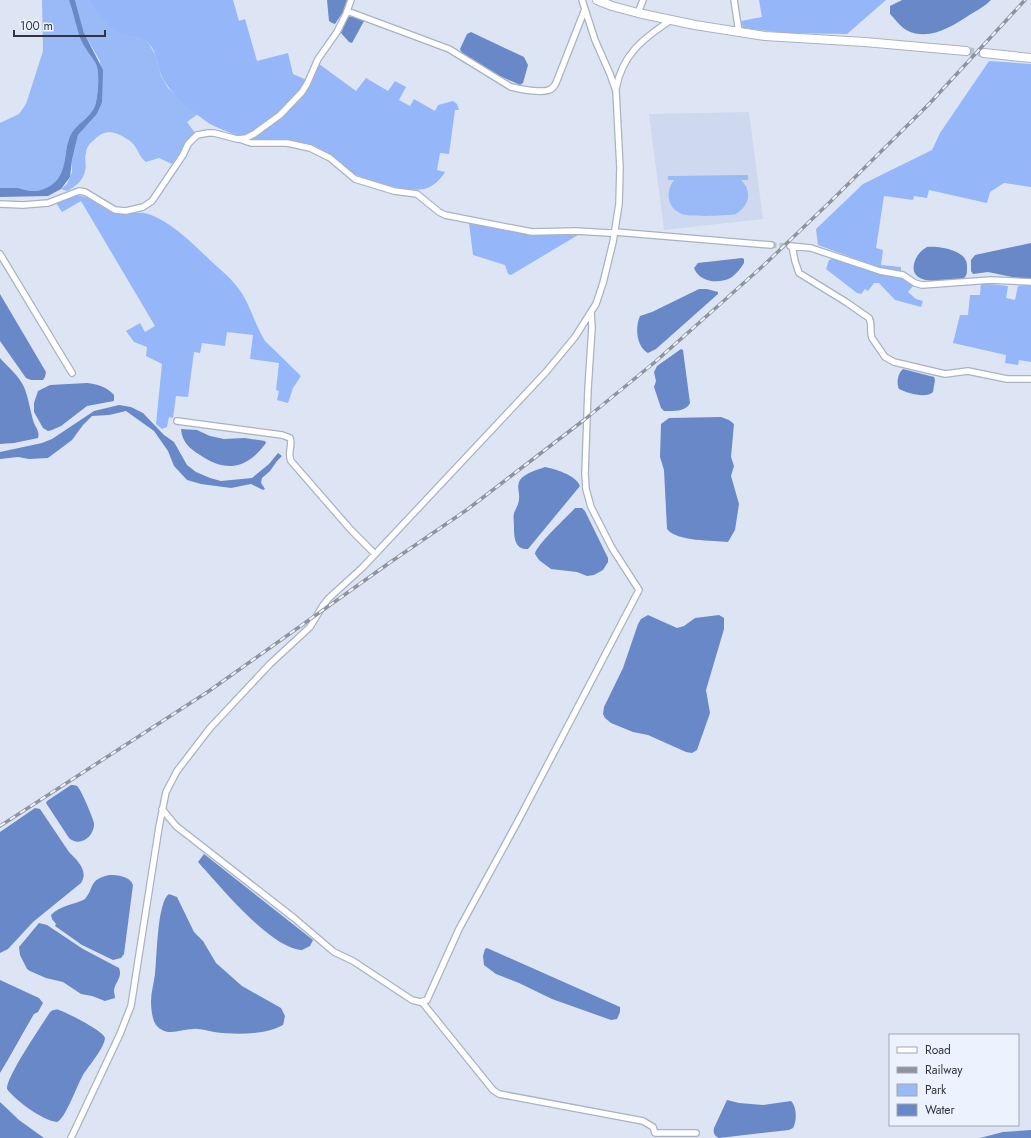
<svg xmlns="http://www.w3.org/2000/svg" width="1031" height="1138" viewBox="0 0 1031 1138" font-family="Jost,sans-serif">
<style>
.built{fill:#ced9ef}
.green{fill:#9ab9f7}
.forest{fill:#95b6f9}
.water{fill:#6888c8}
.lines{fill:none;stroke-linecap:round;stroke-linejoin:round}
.street-tunnel{stroke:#bbc2cf;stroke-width:5.5;stroke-dasharray:5.5 3;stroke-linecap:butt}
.secondary-tunnel{stroke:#bbc2cf;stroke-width:8;stroke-dasharray:8 4;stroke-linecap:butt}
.street-casing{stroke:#aab2c0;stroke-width:8}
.secondary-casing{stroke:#aab2c0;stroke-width:10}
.street{stroke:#fff;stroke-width:5.5}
.secondary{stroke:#fff;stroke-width:8}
.rail-casing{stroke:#8e949e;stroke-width:3.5}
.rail{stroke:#ecf2fe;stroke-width:2;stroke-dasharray:6;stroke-linecap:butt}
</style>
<rect width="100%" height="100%" fill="#dde5f4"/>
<path class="built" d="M749,112L763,219L664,230L649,114Z"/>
<path class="green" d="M42,0H69C73,12 76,26 80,38C84,48 91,55 96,64C100,73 98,97 95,106C89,120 74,124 69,139C65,150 66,161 62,172C58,183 46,191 33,191C28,191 23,189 18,188C12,188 6,188 0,188V123L19,114L26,104L43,51Z
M75,0H87L116,31L144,39L149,44L156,56L161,76L168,88L198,114L187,122L195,133L172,164L159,158L146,162C138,157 139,146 127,139C114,131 105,129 94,140C90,143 86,148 86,153C84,159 87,165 85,171C83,181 75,187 67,191L61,189L67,184L72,172V160L78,135L97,114L102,99L100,61L84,33Z
M748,175V180H741C753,192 749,206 736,214C728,216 689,217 682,214C667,209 665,191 674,180H668V176Z"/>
<path class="forest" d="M87,0H233L239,21L245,19L257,61L288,53L293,74L311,82L319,64L356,91L366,78L388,91L395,81L406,87L399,100L410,106L414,99L435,111L438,105L453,101L457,104L459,110H455L449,154L440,153L437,170L445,172C441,179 433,187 424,189C408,193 363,180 349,171C337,162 326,149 311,145C293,140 276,142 257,141C250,141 213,127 207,122C193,112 169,92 162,77C157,67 158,53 149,44C141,34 126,38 116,31C105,22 96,10 87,0Z
M759,0H886L847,34L784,33L743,28L741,21L762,17Z
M989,61L1031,64V187L1004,183L990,192L987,203L929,190L927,198L914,196L913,200L884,196L876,248L883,250L881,265L901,267V272L886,270L818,245L816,229L863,184L932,150L940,133Z
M74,195C89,195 99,206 112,212C124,217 137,210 148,214C171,221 194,245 211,261C222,271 233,280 241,292C251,307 255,325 265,341L301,376L293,388L288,403L277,400L279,391L276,390L279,363L250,359L253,335L227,332L225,346L202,343L200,353L194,352L188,397L176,396L173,418L169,417L167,427L162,429L156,424L162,364L146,356L147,347L134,342L126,331L140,323L145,332L155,326L81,201L62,212L56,203Z
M469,223L516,232L543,235H578L511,275L508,274L505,265L473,255Z
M834,258L905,278L913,286L908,292L916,299L923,301L921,307L895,300L879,283H874L868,291L865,289L861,294L857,293L826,269L829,260Z
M981,283L1008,286L1006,298L1015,300L1018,286L1031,284V362L1019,360L1018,365L1005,363L1006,355L953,343L960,315H968L970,295H980Z"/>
<path class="water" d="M69,0H75L84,33L103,70L102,102L97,114L78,135L72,160L70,177L61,189L48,196L0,197V188C6,188 12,188 18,188C23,189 28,191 33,191C46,191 58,183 62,171C66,161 65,150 69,139C74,124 89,120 95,106C98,97 100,73 96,64C91,55 84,48 80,38C76,26 73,12 69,0Z
M327,0H347L343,12L335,24L332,23L329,21Z
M902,0H991C985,6 978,10 971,14C953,26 930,41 908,31C901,28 895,19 890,14V6Z
M349,14L364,20V21L352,43L349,42L341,33Z
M471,32L524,57L528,65L523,83L520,85L500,76L462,53L460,49L467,34Z
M1031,243V278L1022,279L988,272L973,274L971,271V260L975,255Z
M927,247C937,246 959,249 965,259C967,262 967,265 967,268C967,273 967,276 963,279C950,280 909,288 914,264C916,256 920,251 927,247Z
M742,258L744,259V263C741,268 737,273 732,277C719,285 699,282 694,268L698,263Z
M699,289H707L718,292V294L656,349L648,353C636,346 635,327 640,316L652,312Z
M0,294L46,372L45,377L43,380H31L26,378L0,341Z
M681,349L683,350L690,403C686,412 673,411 664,411L661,408L654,387L656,381L654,372L657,366Z
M0,358C8,367 19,376 24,387C29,399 30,411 34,423C36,428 40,432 38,438L14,443L0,444Z
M903,369L934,377L935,380L933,392C926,399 907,393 899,389C896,383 898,373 903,369Z
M87,383C98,384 107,387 114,395V401L87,406L61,426L52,430L48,431L43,428L34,412V403L38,391L50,385Z
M119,405L131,407L143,413L164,435L174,442L187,465L196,472L210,478L221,481L252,478L269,464L278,453L282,456L277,461L270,471L262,478L261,483L265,489L263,490L251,484L231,488L201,484L187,480L174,466L168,451L154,431L126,411L109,415L92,416L83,425L72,440L48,458L29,459L18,457L0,459V452L42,443L52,439L94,411Z
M721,417L729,420L734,424L731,457L734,466L731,476L739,504L735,530L728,542C713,540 677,542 667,529L664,470L660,457L661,424L669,418Z
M181,429L197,430L210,436L224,439L245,438L265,441L266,443C247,469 226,473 200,455C189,448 182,442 181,429Z
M545,467C555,469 576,475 580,486L528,549C514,550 514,536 514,526C514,522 513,518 514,513C516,508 519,504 519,499C520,492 516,487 520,480C525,473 537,470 545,467Z
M575,508H582L585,511L608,558V562L603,570L594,575L587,576L577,572L551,569L539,560L535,554C536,545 567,517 575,508Z
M648,615L677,628L684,626L695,618L719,615L724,618V629L706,690L710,713L697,750L692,753L686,752L648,735L633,732L611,723L605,718L603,714L604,707L623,668L638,624L641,619Z
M71,785C74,785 75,785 77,786C81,789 93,818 94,823C95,836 80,848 69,838L46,803L47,801Z
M35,808L40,809L69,852C77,860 89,871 81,883L33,922L8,949L0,953V832Z
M204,854L313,940L310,946L302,950C271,949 219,885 198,862Z
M109,875C118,875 130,876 133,885L124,954L121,958L113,960L82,945L55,926L56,924L52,919L51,915C60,905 74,905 85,899C95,887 88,880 109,875Z
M169,894L177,897L194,932L203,941L216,963L242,986L281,1008L285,1016L283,1025C265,1035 235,1035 214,1032C207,1031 200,1028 193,1029C180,1029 167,1038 156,1025C152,1019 151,1008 151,1001C151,992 154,983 155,974C157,958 157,902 169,894Z
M39,923L47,925L83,949L119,968C123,978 114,983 114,991C114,993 115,995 115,998L105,1001L92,996L81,994L63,982L46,978L30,971L27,969L20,955L19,947Z
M487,948L620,1007V1012L617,1019L611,1020L552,999L519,983L496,974L484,965L483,956L485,949Z
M0,980L39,998L43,1003L38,1012L34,1014C22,1034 12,1054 0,1073Z
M53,1010C56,1010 56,1009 59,1010C66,1012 105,1032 105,1038C105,1047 88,1067 83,1075C77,1085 66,1118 57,1122C43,1121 15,1100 7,1089C6,1077 42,1025 50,1012Z
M727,1100L739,1103L763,1105L791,1101C797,1107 797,1121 793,1128L789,1130L719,1138C714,1136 713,1133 714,1128Z
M0,1102L19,1120L44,1138H0Z
M1031,1130V1138H980L1003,1132Z"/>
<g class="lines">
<path class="street-tunnel" d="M771,245L790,246"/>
<path class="secondary-tunnel" d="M966,51L984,53"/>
<g class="street-casing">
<path id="street" d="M734,0L739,32
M347,11L449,49L511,87C520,89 542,93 549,90C553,89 554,86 556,83L585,9
M638,13L643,0
M616,89C622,54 644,38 671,20
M239,139L251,143H287L310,148L330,158L355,179L394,191L417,194L439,212L445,215L532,232L576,231L609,233L615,232L771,245
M0,204L23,205L48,203L79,191L85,192L115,210L126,211L143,207L152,201L183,155L188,144L197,135L208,133H214L237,139L246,138L254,134L280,115L302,92L307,84L318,59L337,32L346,14L351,0
M790,246L811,248L880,271L903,275L915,283L922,285L991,280L1031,282
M792,246L795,261L799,273L846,302L869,318C873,325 869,331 872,338L885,357L894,362L945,374L968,371L1007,379H1031
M0,254L72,373
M177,421L282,435L290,438C293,445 287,453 291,461L351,530L375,554
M162,809L176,826L294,918L334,952L353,961L412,1000L420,1002L427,1000L459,929L518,821L639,590L612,548L591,507L586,489L585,474L588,389L592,327L591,313
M422,1002L493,1090L499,1094L643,1121L653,1127L655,1133H696
M71,1138L120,1034L131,1006L159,827L166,792L177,771L210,728L270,664L310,627L322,607L328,599L363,567L546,372L575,337L596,304L603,283L613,242L619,204L620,168L616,91L610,74L595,40L582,0"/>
</g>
<g class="secondary-casing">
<path id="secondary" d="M597,0L612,6L638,13L695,25L765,36L865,42L966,51
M984,53L1031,58"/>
</g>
<use href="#street" class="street"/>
<use href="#secondary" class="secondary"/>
<g class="rail-casing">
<path id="rail" d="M0,826L209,691L392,561L468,509L584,420L655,362L764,265L830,202L929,104L1025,0"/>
</g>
<use href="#rail" class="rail"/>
</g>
<rect x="889" y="1034" width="130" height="92" fill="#ecf2fe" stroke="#a2a6b0"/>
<rect x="897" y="1047" width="20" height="6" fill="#ffffff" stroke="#a2a6b0"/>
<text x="925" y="1054" font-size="12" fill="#32353b">Road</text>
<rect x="897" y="1067" width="20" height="6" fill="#8e949e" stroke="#a2a6b0"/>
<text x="925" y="1074" font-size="12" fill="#32353b">Railway</text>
<rect x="897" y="1084" width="20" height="12" fill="#9ab9f7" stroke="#a2a6b0"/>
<text x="925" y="1094" font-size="12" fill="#32353b">Park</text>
<rect x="897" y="1104" width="20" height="12" fill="#6888c8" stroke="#a2a6b0"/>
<text x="925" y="1114" font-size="12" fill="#32353b">Water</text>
<path d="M14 30v6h91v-6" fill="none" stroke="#32353b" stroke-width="2"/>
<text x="20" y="30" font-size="12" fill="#32353b" stroke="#ecf2fe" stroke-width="3" paint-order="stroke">100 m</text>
</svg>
